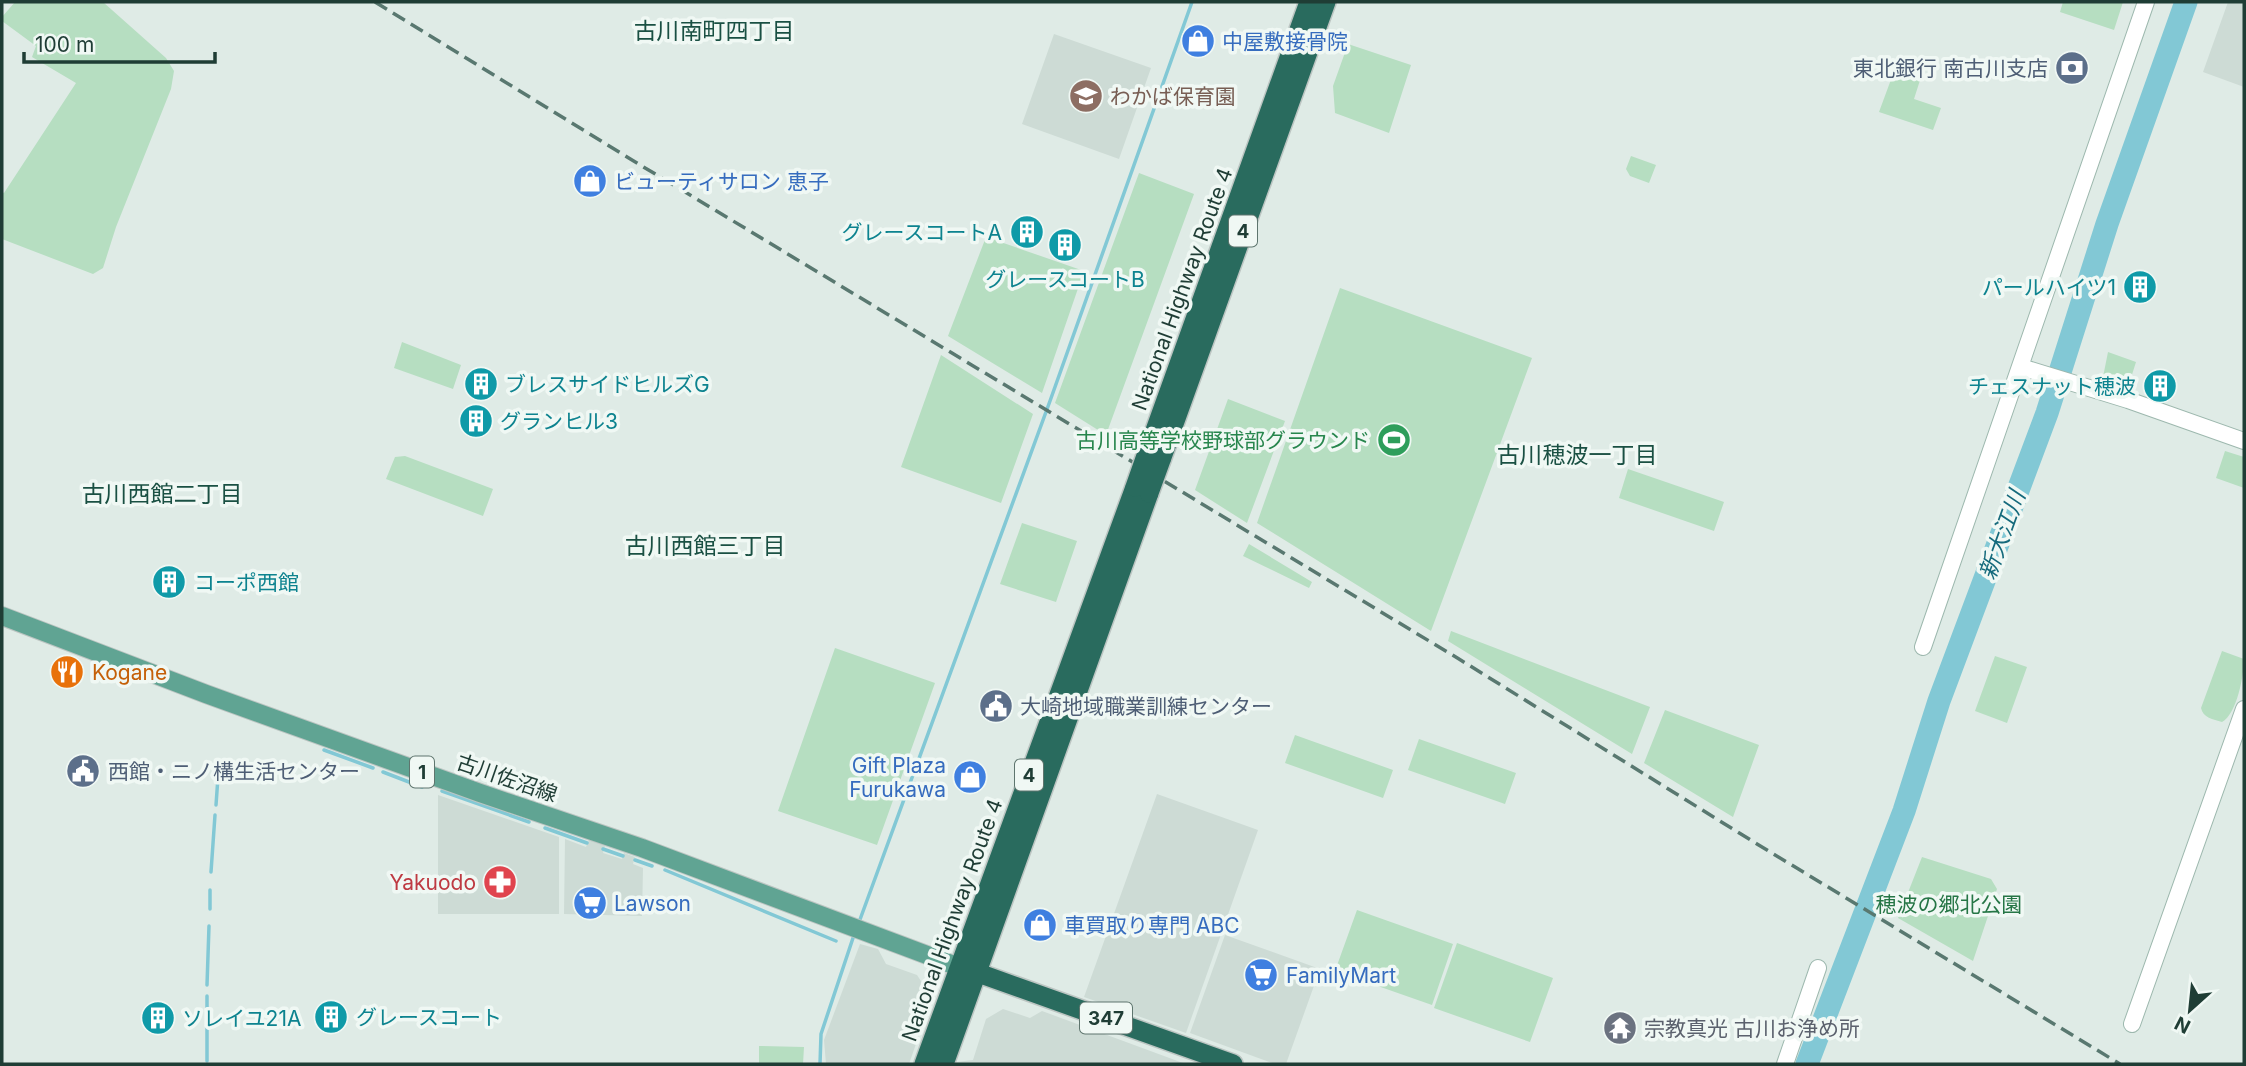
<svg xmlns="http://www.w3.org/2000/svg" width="2246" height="1066" viewBox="0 0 2246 1066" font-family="Inter,'Noto Sans JP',sans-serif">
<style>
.built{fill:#cddbd5}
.green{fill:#b6dec1}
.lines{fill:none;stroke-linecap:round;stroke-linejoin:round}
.stream{stroke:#82c8d5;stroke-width:3.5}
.river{stroke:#82c8d5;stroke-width:23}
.secondary-casing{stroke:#9db8ae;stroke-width:18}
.primary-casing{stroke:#bcc5c2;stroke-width:20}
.highway-casing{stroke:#bcc5c2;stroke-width:22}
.secondary{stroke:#fff;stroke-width:16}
.primary{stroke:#60a493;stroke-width:18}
.highway{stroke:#296b5e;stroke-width:19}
.rail{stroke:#597870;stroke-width:3.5;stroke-dasharray:14 7;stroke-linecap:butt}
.highway-bridge-casing{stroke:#bcc5c2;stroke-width:22;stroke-linecap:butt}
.highway-bridge{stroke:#296b5e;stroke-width:19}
.labels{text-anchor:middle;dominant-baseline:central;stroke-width:7;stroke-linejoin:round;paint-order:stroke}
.shield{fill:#f0f8f4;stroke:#5e756e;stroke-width:2}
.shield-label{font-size:19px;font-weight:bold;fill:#1f3d35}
.shop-label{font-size:21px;fill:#366cbe;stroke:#f0f8f4;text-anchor:start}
.service-label{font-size:21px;fill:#4e5e75;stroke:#f0f8f4;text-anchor:start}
.education-label{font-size:21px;fill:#785e54;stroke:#f0f8f4;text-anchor:start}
.culture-label{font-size:21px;fill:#0d838f;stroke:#f0f8f4;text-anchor:start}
.street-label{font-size:21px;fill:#1f3d35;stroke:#f0f8f4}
.leisure-label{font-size:21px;fill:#27864d;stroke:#f0f8f4;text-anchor:end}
.food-label{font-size:21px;fill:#c56008;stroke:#f0f8f4;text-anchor:start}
.health-label{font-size:21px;fill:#be3a42;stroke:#f0f8f4;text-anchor:end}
.park-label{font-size:21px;fill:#267646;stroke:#f0f8f4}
.worship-label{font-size:21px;fill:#5b616d;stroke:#f0f8f4;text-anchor:start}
.neighbourhood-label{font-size:23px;fill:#1a5043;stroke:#f0f8f4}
.water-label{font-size:23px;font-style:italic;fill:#156a7c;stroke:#f0f8f4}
</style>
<rect width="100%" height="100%" fill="#dfebe6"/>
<path class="built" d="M2228,2H2244V87L2203,72Z
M1054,34L1151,68L1119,159L1022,124Z
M1157,794L1258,830L1186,1033L1084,997Z
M438,795L559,837V914H438Z
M565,839L586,847L589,840L605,846L603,853L622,859L624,853L635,857L633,864L643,868L642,916L564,914Z
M1225,935L1320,969L1286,1064H1275L1190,1033Z
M860,944L878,949L886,964L917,975L932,998L909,1064H826L824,1040Z
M1003,1009L1030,1018L1042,1011L1183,1063L955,1064L956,1062L973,1060L986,1019Z"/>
<path class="green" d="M15,2H103L166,58L174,71L171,89L116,227L103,268L93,274L2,239V192L4,193L76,83L32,57L36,46L2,21V17Z
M2063,2H2123L2114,30L2060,12Z
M1348,44L1411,65L1389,133L1335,113L1333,86Z
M1896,66L1922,74L1914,99L1941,108L1933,130L1879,112Z
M1631,156L1656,165L1649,183L1630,176L1626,169Z
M1139,173L1194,194L1106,435L1055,403Z
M986,237L1084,271L1042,393L948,336Z
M1340,288L1532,358L1431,631L1257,523Z
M402,342L461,365L453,389L394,368Z
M2108,352L2136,362L2130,381L2123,384L2103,377Z
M941,355L1033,414L1001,503L901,467Z
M1228,399L1285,421L1247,523L1195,490Z
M2225,451L2244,457V488L2216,478Z
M405,456L493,489L483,516L386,479L395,457Z
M1628,469L1724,502L1714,531L1619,498Z
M1022,523L1077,541L1056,602L1000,584Z
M1249,544L1312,582L1309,588L1243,556Z
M1451,631L1650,707L1632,754L1448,641Z
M835,648L935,683L877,845L778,811Z
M2222,651L2244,659C2244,675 2237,714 2222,722C2213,719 2203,718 2201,708Z
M1995,656L2027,667L2007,723L1975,711Z
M1665,710L1759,745L1733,817L1644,763Z
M1295,735L1393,770L1383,798L1285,763Z
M1419,739L1516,773L1505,804L1408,770Z
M1922,857L1991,879L1997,889L1973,961L1898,918Z
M1357,910L1453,944L1432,1005L1335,971Z
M1457,943L1553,978L1530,1042L1434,1008Z
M759,1046L804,1047L803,1064H759Z"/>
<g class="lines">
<path class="stream" d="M324,750L373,768
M383,772L422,787
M442,791L529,822
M216,805L219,763
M545,828L587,843
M603,849L623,856
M635,860L652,866
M665,870L836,941
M211,872L215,815
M210,909V890
M858,925L1050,401L1192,2
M207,985L209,926
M207,1061V996
M820,1064L821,1034L854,935"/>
<path class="river" d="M1807,1064L1904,811L1939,701L2047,413L2107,224L2186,2"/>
<g class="secondary-casing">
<path id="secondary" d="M2021,367L2128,400L2244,441
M1923,647L2146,2
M2132,1024L2244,709
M1785,1064L1818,968"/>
</g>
<g class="primary-casing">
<path id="primary" d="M2,616L206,694L480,793L642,848L959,967"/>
</g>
<g class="highway-casing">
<path id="highway" d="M1148,450L1309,2
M1161,460L1326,2
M967,969L1233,1064
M924,1064L1135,487
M944,1064L1149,493"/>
</g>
<use href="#secondary" class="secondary"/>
<use href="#primary" class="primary"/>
<use href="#highway" class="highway"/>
<path class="rail" d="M375,2L632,160L1459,659L1757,844L2120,1064"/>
<g class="highway-bridge-casing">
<path id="highway-bridge" d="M1135,487L1148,450
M1149,493L1161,460"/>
</g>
<use href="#highway-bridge" class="highway-bridge"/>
</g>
<defs>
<g id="shop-disc" transform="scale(1.75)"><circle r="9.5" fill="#3f7fe0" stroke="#f0f8f4"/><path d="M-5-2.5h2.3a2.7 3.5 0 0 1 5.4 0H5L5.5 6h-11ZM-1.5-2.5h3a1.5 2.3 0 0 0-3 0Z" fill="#fff"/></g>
<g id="bank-disc" transform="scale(1.75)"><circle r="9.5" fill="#5c6f8a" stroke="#f0f8f4"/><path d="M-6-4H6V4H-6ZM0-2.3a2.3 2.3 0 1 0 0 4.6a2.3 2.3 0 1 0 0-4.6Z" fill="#fff"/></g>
<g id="school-disc" transform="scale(1.75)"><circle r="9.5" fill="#8d6e63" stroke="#f0f8f4"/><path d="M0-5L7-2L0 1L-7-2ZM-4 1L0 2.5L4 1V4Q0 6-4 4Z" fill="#fff"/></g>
<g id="building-disc" transform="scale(1.75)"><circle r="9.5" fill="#0f9aa8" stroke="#f0f8f4"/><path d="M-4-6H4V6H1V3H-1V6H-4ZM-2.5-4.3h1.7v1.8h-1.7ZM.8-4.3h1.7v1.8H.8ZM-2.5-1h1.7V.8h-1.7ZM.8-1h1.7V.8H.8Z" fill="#fff"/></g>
<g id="stadium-disc" transform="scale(1.75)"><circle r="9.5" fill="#2e9e5b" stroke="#f0f8f4"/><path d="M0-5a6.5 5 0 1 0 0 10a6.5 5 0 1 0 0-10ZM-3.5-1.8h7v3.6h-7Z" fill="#fff"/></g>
<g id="restaurant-disc" transform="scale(1.75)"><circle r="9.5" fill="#e8710a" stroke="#f0f8f4"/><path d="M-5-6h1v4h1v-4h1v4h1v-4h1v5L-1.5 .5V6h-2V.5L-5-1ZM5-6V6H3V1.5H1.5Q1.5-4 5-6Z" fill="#fff"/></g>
<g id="civic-disc" transform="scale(1.75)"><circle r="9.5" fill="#5c6f8a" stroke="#f0f8f4"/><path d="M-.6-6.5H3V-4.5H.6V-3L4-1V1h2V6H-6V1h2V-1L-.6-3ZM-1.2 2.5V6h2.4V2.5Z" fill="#fff"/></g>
<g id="pharmacy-disc" transform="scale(1.75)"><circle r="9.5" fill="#e0444e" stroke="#f0f8f4"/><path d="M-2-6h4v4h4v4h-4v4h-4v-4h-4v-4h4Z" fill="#fff"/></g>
<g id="supermarket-disc" transform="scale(1.75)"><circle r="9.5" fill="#3f7fe0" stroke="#f0f8f4"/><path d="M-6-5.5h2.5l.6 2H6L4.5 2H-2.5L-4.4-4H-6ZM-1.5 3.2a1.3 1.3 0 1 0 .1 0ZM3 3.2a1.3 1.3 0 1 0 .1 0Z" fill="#fff"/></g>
<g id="temple-disc" transform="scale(1.75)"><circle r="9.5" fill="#6b7280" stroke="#f0f8f4"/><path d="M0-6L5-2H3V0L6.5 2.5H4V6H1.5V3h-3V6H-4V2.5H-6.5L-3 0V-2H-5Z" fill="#fff"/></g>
</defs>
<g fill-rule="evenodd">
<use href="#shop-disc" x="1198" y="41"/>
<use href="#bank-disc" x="2072" y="68"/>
<use href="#school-disc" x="1086" y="96"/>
<use href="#shop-disc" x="590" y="181"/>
<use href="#building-disc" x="1027" y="232"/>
<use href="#building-disc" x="1065" y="245"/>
<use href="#building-disc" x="2140" y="287"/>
<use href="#building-disc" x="481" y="384"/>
<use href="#building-disc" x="2160" y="386"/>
<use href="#building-disc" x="476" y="421"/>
<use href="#stadium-disc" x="1394" y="440"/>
<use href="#building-disc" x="169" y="582"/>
<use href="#restaurant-disc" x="67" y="672"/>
<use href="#civic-disc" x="996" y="706"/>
<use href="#civic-disc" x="83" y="771"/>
<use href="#shop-disc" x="970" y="777"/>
<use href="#pharmacy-disc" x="500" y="882"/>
<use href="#supermarket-disc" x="590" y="903"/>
<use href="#shop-disc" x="1040" y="925"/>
<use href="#supermarket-disc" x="1261" y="975"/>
<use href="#building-disc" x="331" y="1017"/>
<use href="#building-disc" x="158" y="1018"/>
<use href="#temple-disc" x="1620" y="1028"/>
</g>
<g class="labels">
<g class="shield">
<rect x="1229" y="215.5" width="28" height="31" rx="5"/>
<rect x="410" y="756.5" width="24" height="31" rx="5"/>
<rect x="1015" y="759.5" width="28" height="31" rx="5"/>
<rect x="1080" y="1002.5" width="52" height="31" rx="5"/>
</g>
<g class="shield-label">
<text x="1243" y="231">4</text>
<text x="422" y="772">1</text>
<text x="1029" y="775">4</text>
<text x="1106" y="1018">347</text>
</g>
<g class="shop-label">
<text x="1222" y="41">中屋敷接骨院</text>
<text x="614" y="181">ビューティサロン 恵子</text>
<text x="946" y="765" text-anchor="end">Gift Plaza<tspan x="946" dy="24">Furukawa</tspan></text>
<text x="614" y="903">Lawson</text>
<text x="1064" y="925">車買取り専門 ABC</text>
<text x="1286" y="975">FamilyMart</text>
</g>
<g class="service-label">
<text x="2048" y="68" text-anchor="end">東北銀行 南古川支店</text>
<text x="1020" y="706">大崎地域職業訓練センター</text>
<text x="108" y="771">西館・ニノ構生活センター</text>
</g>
<g class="education-label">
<text x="1110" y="96">わかば保育園</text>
</g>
<g class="culture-label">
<text x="1002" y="232" text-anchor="end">グレースコートA</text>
<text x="1065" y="279" text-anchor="middle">グレースコートB</text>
<text x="2116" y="287" text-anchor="end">パールハイツ1</text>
<text x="505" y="384">ブレスサイドヒルズG</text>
<text x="2136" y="386" text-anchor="end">チェスナット穂波</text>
<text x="500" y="421">グランヒル3</text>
<text x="194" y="582">コーポ西館</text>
<text x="356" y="1017">グレースコート</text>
<text x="182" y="1018">ソレイユ21A</text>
</g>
<g class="street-label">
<text transform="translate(1182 289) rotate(-70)">National Highway Route 4</text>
<text transform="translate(507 778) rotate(19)">古川佐沼線</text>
<text transform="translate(952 920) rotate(-70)">National Highway Route 4</text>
</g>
<g class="leisure-label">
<text x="1370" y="440">古川高等学校野球部グラウンド</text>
</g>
<g class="food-label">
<text x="92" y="672">Kogane</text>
</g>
<g class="health-label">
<text x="476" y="882">Yakuodo</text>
</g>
<g class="park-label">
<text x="1949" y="904">穂波の郷北公園</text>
</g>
<g class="worship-label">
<text x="1644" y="1028">宗教真光 古川お浄め所</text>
</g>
<g class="neighbourhood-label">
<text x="714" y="31">古川南町四丁目</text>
<text x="1577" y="455">古川穂波一丁目</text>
<text x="162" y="494">古川西館二丁目</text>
<text x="705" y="546">古川西館三丁目</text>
</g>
<g class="water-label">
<text transform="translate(2002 535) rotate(-70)">新大江川</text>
</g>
</g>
<rect width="2246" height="1066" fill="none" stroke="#1f3d35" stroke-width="7"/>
<g transform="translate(2190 1010) rotate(207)" stroke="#f0f8f4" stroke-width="5" paint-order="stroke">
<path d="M0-5L12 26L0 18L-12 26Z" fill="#1f3d35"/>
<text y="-10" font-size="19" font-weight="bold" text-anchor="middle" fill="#1f3d35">N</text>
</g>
<path d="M24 52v10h191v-10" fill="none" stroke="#1f3d35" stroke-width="3.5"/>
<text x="35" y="52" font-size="21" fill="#1f3d35" stroke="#f0f8f4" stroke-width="5" paint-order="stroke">100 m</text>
</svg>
